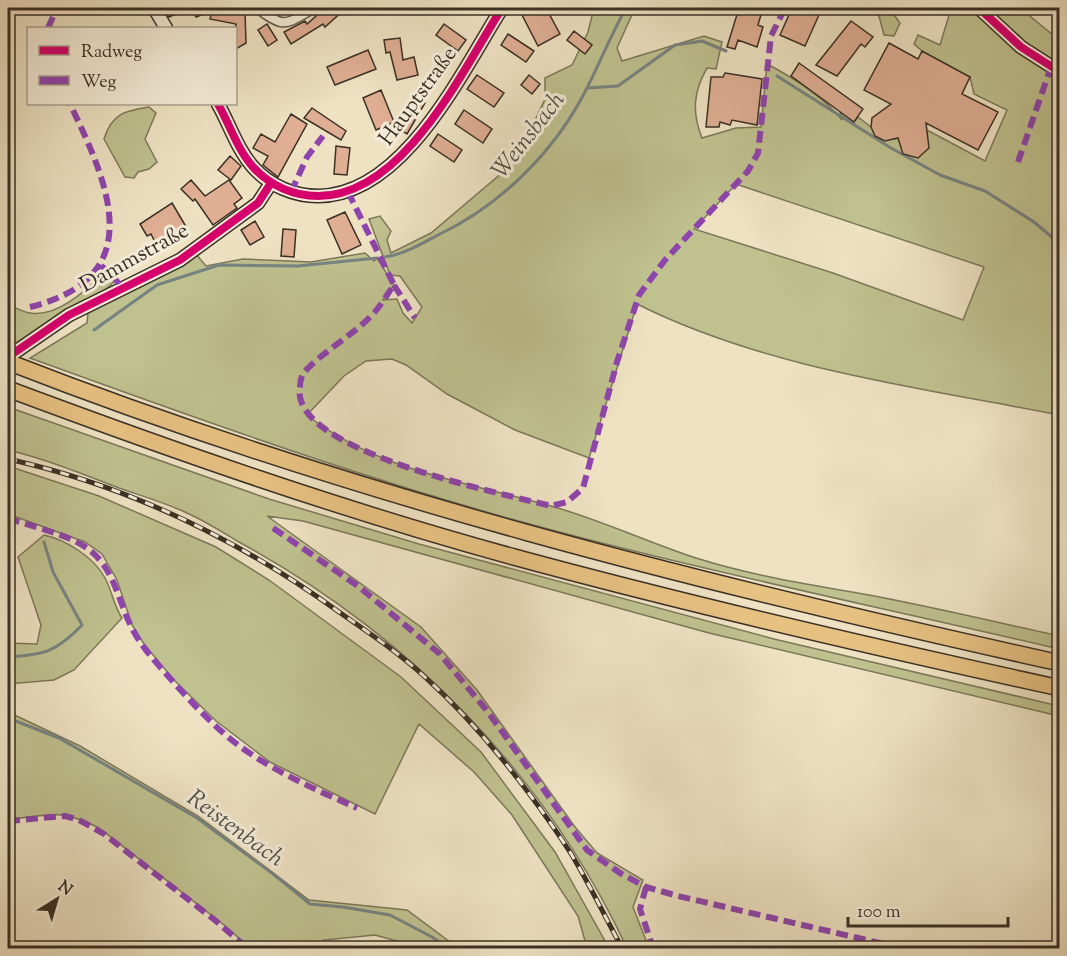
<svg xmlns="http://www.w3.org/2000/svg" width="1067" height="956" viewBox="0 0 1067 956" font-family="'Sorts Mill Goudy',serif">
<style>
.green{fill:#bfc18f;stroke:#7c785a;stroke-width:1.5;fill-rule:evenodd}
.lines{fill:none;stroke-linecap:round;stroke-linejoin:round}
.stream{stroke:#778381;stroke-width:3}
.building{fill:#dfae93;stroke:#3a3025;stroke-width:1.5}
.street-casing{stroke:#675c4c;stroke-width:11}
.secondary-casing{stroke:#3a3025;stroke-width:15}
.highway-casing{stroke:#3a3025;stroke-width:18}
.street{stroke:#f4ecd8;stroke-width:8}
.secondary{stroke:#f4ecd8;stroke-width:12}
.highway{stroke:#e7c182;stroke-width:15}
.rail-casing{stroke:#3a3025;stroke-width:5}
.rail{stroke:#f4ecd8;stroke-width:3;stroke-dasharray:9;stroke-linecap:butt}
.quiet{stroke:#8e44ad;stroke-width:6;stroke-dasharray:12 6;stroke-linecap:butt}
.cycleway-casing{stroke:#f4ecd8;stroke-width:11}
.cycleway{stroke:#d6006c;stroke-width:8}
.labels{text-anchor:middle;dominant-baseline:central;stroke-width:6;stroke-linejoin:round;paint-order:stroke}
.street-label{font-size:22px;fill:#3a3025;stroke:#f4ecd8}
.water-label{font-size:24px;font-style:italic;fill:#53534b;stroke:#f4ecd8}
</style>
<rect width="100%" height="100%" fill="#eee2c3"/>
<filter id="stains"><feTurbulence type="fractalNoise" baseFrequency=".00333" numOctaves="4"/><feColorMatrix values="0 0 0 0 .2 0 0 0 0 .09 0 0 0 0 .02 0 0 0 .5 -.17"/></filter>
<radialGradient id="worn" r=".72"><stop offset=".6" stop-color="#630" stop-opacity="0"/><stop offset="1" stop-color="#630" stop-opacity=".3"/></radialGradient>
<path class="green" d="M594,8H635L617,48L622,61L704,36L722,42L716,69L707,68C693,92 692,113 702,138L736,128L761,127L767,64C794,78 823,96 842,120L840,112L854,122L858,117L871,127L880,139H895L912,122L985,161L1007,110L974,94L970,77L922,51L914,44L918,35L940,45L950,12L939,8H1020L1059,40V415C918,387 767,369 637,304L589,458L515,430L447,394L406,365L392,359L366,361L344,376L307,415C378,471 466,482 551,506C601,520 647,542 696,558C753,576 811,585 869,595C933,607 996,622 1059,636V649C906,613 751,581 598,542C405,494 217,426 30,358L87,323L88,312L196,254L206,266L243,259L311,262L365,253L374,261L377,258L394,285L383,300L397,299L403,313L412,323L422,307L400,276L390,275L369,219L380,216L391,231L387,240L391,253L431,233L503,172L526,139L545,99V78L572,65L588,32ZM736,184L984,267L963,320L833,273L694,229Z
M856,8H886L884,10L892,12L900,23L894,36L884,35L879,16Z
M149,107L156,113L145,139L157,162L149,169L138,172L134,178L125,177L104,139C112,113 125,111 149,107Z
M104,273L115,281L105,290L8,348V305C15,307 23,312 30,313C57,318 86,290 104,273Z
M8,407L269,499L419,544L774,639L1059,706V716L709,633L303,521L267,516L421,627L477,690L575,827L597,853L643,880L633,907L649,948H627C544,772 409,635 239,542C222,532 205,521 187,513C166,503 142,496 119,488C82,474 46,459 8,450Z
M8,466L99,496L216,547L269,580L401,677L481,752L555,852L609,948H587L578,916L512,815L474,772L419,724L375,814L270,762L216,721L174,680L144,644L132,625L117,580L102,554L85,542L8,514Z
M44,535C66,540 94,557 105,578C112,591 114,606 122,618L74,670L54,680L8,684V643L37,644L41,625L18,557Z
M8,712L80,746L198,816L309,900L407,910L458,948H411L404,943L375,935L324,940L330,948H250L224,925L99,828C62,809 48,814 8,820Z"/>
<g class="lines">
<path class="stream" d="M777,76L891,148L940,175L985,191L1034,222L1060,244
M587,88L618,86L675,45L702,41L726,51
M384,257C403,255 421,244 438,235C502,205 557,149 588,86C601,60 612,33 626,8
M94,330L157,285L219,265L298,266L377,258
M8,657C44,655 56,652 82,625L53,572L44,542
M8,718L59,738L197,818L272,873L310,904L343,907L390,915L432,937L448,948"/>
</g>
<path class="building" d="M163,8H189L169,17Z
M192,8H228L245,12L246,43L236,49V24L210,19L212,11L196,17Z
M325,8H346L325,27L323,24L291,44L284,32L305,21L307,24Z
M531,8H546L560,34L538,46L521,13Z
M739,8H763L758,25L763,27L757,47L738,40L735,49L727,47Z
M792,8H803L819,15L805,46L780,35Z
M851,21L873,37L865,47L861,44L837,76L816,65Z
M267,24L277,40L268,46L258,30Z
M444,24L466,40L458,51L436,35Z
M574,31L592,45L585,54L567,40Z
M508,34L534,51L526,62L501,45Z
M400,38L403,60L414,57L418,75L397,80L390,52L386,53L384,40Z
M889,43L918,59L922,51L970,77L962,94L998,112L978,150L926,123L929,148L918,158L903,154L898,138L885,141L875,136L871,127L872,118L891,104L864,90Z
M368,50L376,69L335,85L327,67Z
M799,63L863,109L854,122L791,76Z
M725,73L762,79L757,125L732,120L730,125L720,122L719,127H706L711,77H723Z
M477,75L504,93L494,107L467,89Z
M529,75L540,84L532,94L521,85Z
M381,90L394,122L376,130L363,98Z
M416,98L425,103L407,134L399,129Z
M312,108L346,131L341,140L304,118Z
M464,110L492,129L483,143L455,124Z
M291,114L307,124L278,177L263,165L268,156L253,148L261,134L275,142Z
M438,134L462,150L454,162L430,146Z
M336,146L350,148L347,175L334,174Z
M230,156L241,166L231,180L218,170Z
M191,180L205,196L229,180L242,198L234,204L237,208L213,225L195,199L193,201L181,189Z
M172,203L188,230L156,244L151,234L147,236L140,224Z
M345,212L361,245L342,254L327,220Z
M255,221L264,237L250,245L241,230Z
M283,229L296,230L294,257L281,256Z"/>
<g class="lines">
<g class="street-casing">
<path id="street" d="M257,8C286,30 285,24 315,8"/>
</g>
<g class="secondary-casing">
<path id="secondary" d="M154,8L166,28
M979,8L1021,47L1060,72
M218,104C230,125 237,149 253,167C270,186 294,196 318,196C404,196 462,71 502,8
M8,357L69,315L180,260L258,203L271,183"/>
</g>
<g class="highway-casing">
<path id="highway" d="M8,362C349,495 702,584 1060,663
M8,389C174,451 342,510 514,557C694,606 877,648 1060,688"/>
</g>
<use href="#street" class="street"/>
<use href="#secondary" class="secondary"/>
<use href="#highway" class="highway"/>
<g class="rail-casing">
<path id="rail" d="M8,459C129,486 238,539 339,612C368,632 399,653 426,678C479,726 531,792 570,852C589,883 605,917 622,948"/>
</g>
<use href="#rail" class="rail"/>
<path class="quiet" d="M48,28L57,8
M1018,162L1051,67
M291,192L307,157L323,136
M348,192L394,285C386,296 379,309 369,318C353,335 315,357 303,374C301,377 300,383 300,387C288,451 505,494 551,506L567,502L583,488L617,362L639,295L665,260L748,171L758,153L771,36L785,8
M101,266L111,273L121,287
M394,285L415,318
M30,307C151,277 108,183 70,104
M8,518C34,528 71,534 92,552C114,571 118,599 130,624C139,644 154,660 168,676C192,703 221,735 251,754C284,776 321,792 357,808
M273,528L358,586L440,654L488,712L587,850L620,873L646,887L678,896L901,948
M8,821L65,816L79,820L104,834L216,921L247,948
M646,887L640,909L653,948"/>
<g class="cycleway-casing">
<path id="cycleway" d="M979,8L1021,47L1060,72
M218,104C230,125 237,149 253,167C270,186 294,196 318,196C404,196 462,71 502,8
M8,357L69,315L180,260L258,203L271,183"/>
</g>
<use href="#cycleway" class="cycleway"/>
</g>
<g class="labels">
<g class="street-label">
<text transform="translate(419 97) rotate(-54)">Hauptstraße</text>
<text transform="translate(135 259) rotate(-29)">Dammstraße</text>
</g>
<g class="water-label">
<text transform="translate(529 136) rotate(-52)">Weinsbach</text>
<text transform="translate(235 829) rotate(36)">Reistenbach</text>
</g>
</g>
<rect width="1067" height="956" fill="none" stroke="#eee2c3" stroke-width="30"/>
<rect x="9" y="9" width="1049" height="938" fill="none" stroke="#3a3025" stroke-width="3"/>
<rect x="15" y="15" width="1037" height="926" fill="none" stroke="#3a3025" stroke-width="1.5"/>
<rect x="27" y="27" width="210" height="78" fill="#f4ecd8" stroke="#aaa190" stroke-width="1.5"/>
<rect x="39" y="46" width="30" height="9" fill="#d6006c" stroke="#aaa190" stroke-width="1.5"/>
<text x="81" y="57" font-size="18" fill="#3a3025">Radweg</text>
<rect x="39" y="76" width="30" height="9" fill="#8e44ad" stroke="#aaa190" stroke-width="1.5"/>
<text x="81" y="87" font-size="18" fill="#3a3025">Weg</text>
<g transform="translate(57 899) rotate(37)" stroke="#f4ecd8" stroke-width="4.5" paint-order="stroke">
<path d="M0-4.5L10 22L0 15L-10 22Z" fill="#3a3025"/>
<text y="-9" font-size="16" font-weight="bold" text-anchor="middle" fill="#3a3025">N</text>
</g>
<path d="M848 917v9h160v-9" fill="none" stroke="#3a3025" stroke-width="3"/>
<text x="857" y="917" font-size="18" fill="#3a3025" stroke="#f4ecd8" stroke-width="4.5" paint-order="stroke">100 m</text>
<rect width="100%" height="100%" filter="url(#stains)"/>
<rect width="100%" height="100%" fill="url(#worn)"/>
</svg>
